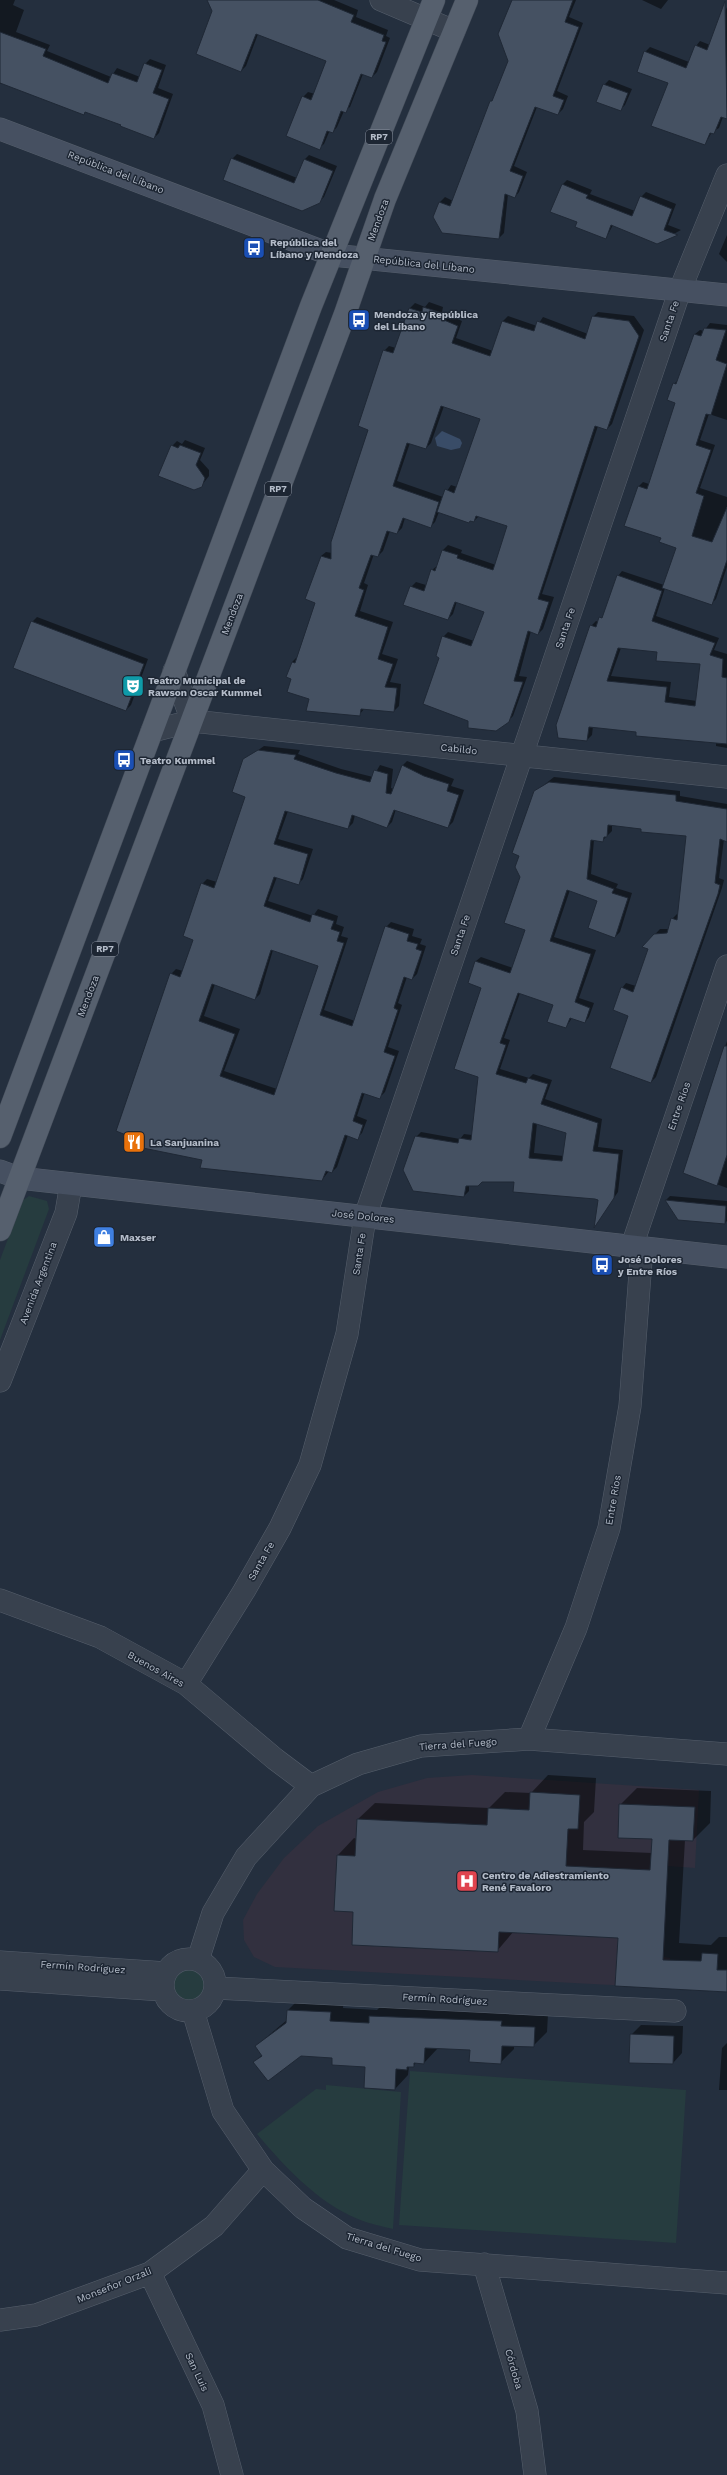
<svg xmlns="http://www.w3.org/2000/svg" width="727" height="2475" viewBox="0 0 727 2475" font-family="'Work Sans',sans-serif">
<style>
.medical{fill:#32303f}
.green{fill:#263c3f}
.water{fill:#394c67}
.shadow{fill:#0007;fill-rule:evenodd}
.building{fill:#455162;stroke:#1f2835;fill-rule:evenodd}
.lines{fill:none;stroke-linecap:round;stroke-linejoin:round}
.street-casing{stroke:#565f6c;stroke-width:23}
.secondary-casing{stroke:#565f6c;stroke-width:23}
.primary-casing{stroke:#414a57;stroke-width:23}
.street{stroke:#38414e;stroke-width:22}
.secondary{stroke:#465061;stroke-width:22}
.primary{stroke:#56606e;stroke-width:22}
.labels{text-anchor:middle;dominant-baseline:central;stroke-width:3;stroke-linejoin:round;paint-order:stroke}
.shield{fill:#1d2633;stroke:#878f9c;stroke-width:1}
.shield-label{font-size:9px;font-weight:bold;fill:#b4bcc9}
.street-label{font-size:10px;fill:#b4bcc9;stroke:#1d2633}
.poi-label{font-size:10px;font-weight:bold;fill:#b4bcc9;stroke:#1d2633;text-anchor:start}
</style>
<rect width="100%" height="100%" fill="#242f3e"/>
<path class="medical" d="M472,1775L699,1790L695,1868L668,1866L664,1957L670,1958L668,1988L275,1967L254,1957L244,1940L243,1920L257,1894L284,1858L318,1826L378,1792L427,1778Z"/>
<path class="green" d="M29,1196L47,1201L49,1209L0,1340V1260L22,1201Z
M174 1985a15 15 0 1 1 30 0a15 15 0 1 1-30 0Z
M410,2071L686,2090L676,2243L399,2225Z
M326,2085L401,2092L393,2229C382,2226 369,2224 358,2219C318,2203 284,2166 257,2134L316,2089L326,2090Z"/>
<path class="water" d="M442,431L460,439L462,443L460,448L451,450L437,446L435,438Z"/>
<path class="shadow" d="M0,0H15L13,5L24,10L16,32L50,45L47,51L111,77L117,68L140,77L145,64L150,59L166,65L158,88L173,94L159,133L154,138L86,111L84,114L6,84H0Z
M208,0H334L358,10L356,17L388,30L386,36L390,38L377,72L372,77L363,74L350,107L344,111L337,127L333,132L330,130L324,144L319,148L303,97L308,92L315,94L328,61L258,34L246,66L241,71Z
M516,0H576L569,17L583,23L557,91L568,96L563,109L558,114L537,107L514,166L527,172L519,192L515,197L508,194L504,233L499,238L434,217L440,202L445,197L453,201L491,102L495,97L509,61Z
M642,0H668L661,9Z
M727,7V106L719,128L712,132L705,144L669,83L645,52L650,47L689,62L696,46L700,41L710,45Z
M609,80L632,89L625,105L620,110L604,85Z
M237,154L297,178L304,160L309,155L337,166L324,197L319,202L232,159Z
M567,180L592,190L590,194L635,211L641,197L646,192L676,204L668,225L681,230L657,243L613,225L606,238L578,222L562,185Z
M727,235V262L719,254Z
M429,302L443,307L442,312L462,321L456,338L493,351L503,321L508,316L537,326L543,317L588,334L593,317L598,312L634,316L644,330L612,424L607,429L598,426L542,594L554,597L543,629L538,634L531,631L519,676L527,677L513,716L508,721L469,720L440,657L443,637L448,632L474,641L485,611L457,601L453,614L448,619L411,587L416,582L426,585L432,570L438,565L443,550L448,545L462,550L461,553L496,565L509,526L479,516L474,521L439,512L435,522L430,527L405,518L402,528L397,533L390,531L383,551L378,556L374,554L364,583L368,585L360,611L393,622L382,654L398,659L390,682L401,684L399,706L394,711L365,708L359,715L310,698L293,678L288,676L292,662L297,657L316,602L321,556L326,552L332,553L370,429L384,351L389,346L396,348L410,308L415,303L425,307ZM444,406L482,419L457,487L451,485L443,497L397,481L410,443L426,448L431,443Z
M710,323L727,325V420L709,414L700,440L715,445L700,488L727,497V567L716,599L711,604L665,588L656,616L719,638L714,650L727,654V748L716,746V742L593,726L592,735L587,740L591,626L596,621L599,622L605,613L618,576L622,571L664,585L677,547L662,538L639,486L643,482L649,484L676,402L674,384L679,379L695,334L700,330L704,331ZM621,648L658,651L701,664L697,701L669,697L671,682L611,676Z
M185,440L205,448L200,460L209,470V476L202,485L172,446L177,441L182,444Z
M37,617L148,659L131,705L126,710L32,622Z
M264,746L300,750L298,754L341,769L373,777L380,765L393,769L391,788L394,789L402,766L407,761L454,779L451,786L464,790L453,822L448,827L396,809L392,822L387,827L355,815L353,823L348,828L288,811L278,839L313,849L303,879L298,884L277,877L268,901L313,916L318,909L338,916L336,924L344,927L341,936L348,938L324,1010L355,1021L386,927L391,922L414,929L412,936L422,939L420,944L426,946L417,974L412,979L407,977L398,1003L402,1005L388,1047L399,1051L385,1092L380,1097L365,1092L357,1116L367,1120L362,1133L357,1138L348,1135L337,1167L332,1172L329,1171L322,1180L203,1159L132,1136L171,974L176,969L183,971L194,939L202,884L207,879L217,882L246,796L244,760ZM273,950L319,966L277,1089L224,1071L240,1029L204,1016L215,984L255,999L260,994Z
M554,777L680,791V796L727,804V840L724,839L719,878L724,880L722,888L656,1077L651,1082L622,988L626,983L636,986L649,948L644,946L660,929H669L672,919L677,914L679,915L687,835L612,825V831L603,840H594L591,874L618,884L616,888L632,893L620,932L615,937L599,900L570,890L554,937L596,950L579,998L594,1003L589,1017L585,1022L572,1018L566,1027L554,1005L520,993L504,1038L510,1040L500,1069L529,1078L533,1074L552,1080L545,1099L602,1119L598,1147L623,1150L618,1192L595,1225L599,1200L515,1181H482L469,1185V1191L464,1196L416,1137L421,1132L460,1139L464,1134L472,1135L479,1076L483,987L476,961L481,957L513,968L526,930L520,855L535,792ZM537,1123L567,1132L564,1156L534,1153Z
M727,1041V1188L684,1172Z
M670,1196L727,1201V1221L725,1223L666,1200Z
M548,1775L596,1778L594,1812L584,1822L583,1850L652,1853L653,1838L620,1805L637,1788L711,1791L710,1823L693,1840H685L679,1943L711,1945L719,1937H727V2009V1991L616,1985L619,1937L514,1931L497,1951L354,1911L338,1855L354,1838L357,1839L358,1819L375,1803L489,1808L505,1792L531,1793Z
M301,1997L344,1999L343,2008L377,2010L384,2003L548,2014L547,2032L533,2046L514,2045V2049L500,2063L471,2049L438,2048L424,2063L417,2062L413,2066H409L408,2075L395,2089L366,2066L333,2057L301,2055L254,2062L262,2055L256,2046L287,2020L288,2010Z
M641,2025L683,2026L682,2053L673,2063L631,2035Z
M727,2043V2090H719L722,2048Z"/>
<path class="building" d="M207,0H318L354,15L351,22L384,35L382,41L386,42L372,78L361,74L346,113L341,111L333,133L327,131L320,150L286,136L302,96L311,100L326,61L256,34L241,72L196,54L212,11Z
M512,0H573L565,22L579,27L553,96L564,100L558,115L535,107L510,171L523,176L515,198L505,194L499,239L442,233L433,217L439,202L450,206L490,101H492L508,61L498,34Z
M725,1L727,119L721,117L714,134L710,133L705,145L651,126L668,83L637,72L644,51L686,68L695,45L707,50Z
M0,32L46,49L43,56L108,83L112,73L137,82L144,63L162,70L153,93L169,99L154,139L120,126L121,125L85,112L84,115L0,83Z
M603,84L628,93L621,111L596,102Z
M231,158L294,183L304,159L333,171L320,203L302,211L223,180Z
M562,184L588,195L586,198L632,216L640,196L672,209L664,230L678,235L657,244L611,225L606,239L575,227L577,222L550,212Z
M423,307L439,312L437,317L458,326L452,343L490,356L502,321L534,331L537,321L585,339L592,316L629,321L639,336L607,430L595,426L538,599L549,602L538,635L528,631L514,681L523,682L509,722L496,731L468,728V721L423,704L439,658L436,656L442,636L471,646L484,612L455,602L448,620L403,605L410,586L424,591L431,569L435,571L442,550L458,555L457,558L493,570L507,526L476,516L474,522L470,521L469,523L437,512L445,489L454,493L480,419L441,406L426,449L407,443L393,486L439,502L431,528L403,518L397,534L387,531L378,557L371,555L359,588L364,590L355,616L388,627L378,659L393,664L385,687L397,688L394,712L361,709L360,716L306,711L309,699L287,692L291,679L286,677L292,662L295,663L315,603L305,599L321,556L331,559V542L368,430L358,426L383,350L393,353L409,308L422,312Z
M704,328L726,330L716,360L727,364L711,415L706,414L696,445L711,450L696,493L704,496L692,536L712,542L727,507V560L712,605L662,588L676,548L659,542L661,538L624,526L638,486L647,489L675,403L667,400L673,383L676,384L694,334L701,336Z
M171,445L178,448L180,445L201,453L196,465L205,478L202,487L194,490L158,476Z
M617,575L662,591L652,621L715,643L710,655L723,659L722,677L727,678V744L636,736V732L589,727L587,741L558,738L556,725L590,625L596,627L599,617L602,618ZM618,648L657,652L656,661L700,664L695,706L665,702L667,687L607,681Z
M31,621L144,664L126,711L13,668Z
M258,750L296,755L294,759L336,773L370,782L374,770L388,774L386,793L391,794L402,765L424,776L449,784L447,791L459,795L448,828L394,810L387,828L352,815L348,829L285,811L274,844L308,854L299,885L274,877L264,906L310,922L312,914L334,921L331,929L340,932L337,941L344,943L320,1015L352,1026L385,926L409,934L407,941L418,944L416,949L422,951L412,980L404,977L394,1008L398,1010L384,1052L395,1056L380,1099L362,1093L353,1121L363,1125L358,1140L345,1135L332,1173L326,1171L322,1181L200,1168L202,1160L138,1147L131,1137L116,1131L170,973L180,977L193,940L183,936L201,883L214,888L245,797L232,792L243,759ZM271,950L318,966L274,1095L220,1076L235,1034L199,1021L212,984L255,1000Z
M549,782L676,795V801L727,809V842L720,839L715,883L720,885L718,894L651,1083L610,1068L628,1016L613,1010L621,987L633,992L648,949L642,947L654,934L667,933L671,918L677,920L686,836L641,832V829L608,825L607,837H604L603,842L591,840L587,879L614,889L612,893L628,898L615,938L588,928L597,901L567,890L550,941L591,954L575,1002L590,1008L585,1023L570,1018L566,1028L547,1022L553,1005L518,993L500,1043L506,1045L496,1074L526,1083L528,1078L548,1084L541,1104L598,1123L593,1151L619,1154L614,1198L594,1228L598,1200L595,1199L513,1192L514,1182H482L478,1186H466L464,1197L413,1191L403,1170L415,1136L458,1143L459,1138L471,1140L478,1077L454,1069L481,988L468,983L475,961L510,973L525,930L504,923L520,877L515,867L519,856L512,853L534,791ZM533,1123L566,1133L562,1161L529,1158Z
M724,1046H727V1155L717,1186L683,1173Z
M665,1200L726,1206L725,1224L678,1220Z
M530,1792L580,1795L578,1829H568L566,1866L650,1870L652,1839L618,1838L619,1804L695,1807L693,1841L669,1840L663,1960L701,1961L702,1953L718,1954L717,1970H727V1992L615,1986L618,1938L499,1932L498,1952L352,1945L353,1912L334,1911L337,1855L355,1856L357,1819L487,1825L488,1808L529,1810Z
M287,2010L331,2012L330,2021L369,2023V2016L502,2021L501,2026L535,2027L534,2047L502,2046L501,2064L469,2062L470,2050L425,2048L424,2064L414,2063V2067H407V2070L396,2069L395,2090L364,2088L365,2067L332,2065V2058L301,2056L268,2081L253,2062L262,2056L255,2046L286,2023Z
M630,2034L674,2036L673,2064L629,2063Z"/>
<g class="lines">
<g class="street-casing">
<path id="street" d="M381,0L454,31
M174,671L192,721
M152,731L192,721L727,777
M632,1246L727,966
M0,1381L66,1213L71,1184
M0,1600L100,1637L186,1684L275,1759L311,1786
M186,1684L244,1591L280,1528L310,1465L347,1334L365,1217L680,290L727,175
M529,1739L576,1628L609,1528L630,1406L642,1247
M163 1985a26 26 0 1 1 52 0a26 26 0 1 1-52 0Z
M198,1960L213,1913L246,1857L311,1786L358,1764L421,1746L529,1739L727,1754
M0,1962L166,1973
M0,1979L163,1990
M215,1988L675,2011
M193,2011L223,2111L263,2170L303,2208L347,2238L420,2260L727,2283
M484,2264L527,2411L535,2475
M150,2273L213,2405L232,2475
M0,2320L36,2315L150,2273L214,2226L263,2170"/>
</g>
<g class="secondary-casing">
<path id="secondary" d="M0,129L332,255L727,295
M0,1171L19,1178L727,1257"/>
</g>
<g class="primary-casing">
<path id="primary" d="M0,1137L311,306L434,0
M0,1230L345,314L385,199L467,0"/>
</g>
<use href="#street" class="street"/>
<use href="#secondary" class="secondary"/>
<use href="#primary" class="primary"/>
</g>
<defs>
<g id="bus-square" transform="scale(1.15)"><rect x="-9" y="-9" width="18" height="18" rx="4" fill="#1a4fb4" stroke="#1d2633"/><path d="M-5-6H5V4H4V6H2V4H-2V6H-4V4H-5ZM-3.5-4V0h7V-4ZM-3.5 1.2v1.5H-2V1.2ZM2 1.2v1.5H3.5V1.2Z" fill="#fff"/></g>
<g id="theatre-square" transform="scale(1.15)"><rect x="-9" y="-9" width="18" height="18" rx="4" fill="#0f9aa8" stroke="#1d2633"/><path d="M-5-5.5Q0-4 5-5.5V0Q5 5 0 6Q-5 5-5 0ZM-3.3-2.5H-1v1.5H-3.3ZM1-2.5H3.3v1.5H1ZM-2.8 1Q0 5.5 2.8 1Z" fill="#fff"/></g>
<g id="restaurant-square" transform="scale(1.15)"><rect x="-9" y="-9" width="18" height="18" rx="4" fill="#e8710a" stroke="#1d2633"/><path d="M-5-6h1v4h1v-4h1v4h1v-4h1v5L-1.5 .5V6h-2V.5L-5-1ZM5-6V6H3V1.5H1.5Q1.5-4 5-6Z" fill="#fff"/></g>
<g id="shop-square" transform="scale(1.15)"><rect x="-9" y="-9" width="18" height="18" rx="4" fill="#3f7fe0" stroke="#1d2633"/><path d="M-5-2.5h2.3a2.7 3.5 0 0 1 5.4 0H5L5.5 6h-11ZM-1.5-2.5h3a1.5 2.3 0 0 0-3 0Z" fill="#fff"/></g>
<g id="hospital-square" transform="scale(1.15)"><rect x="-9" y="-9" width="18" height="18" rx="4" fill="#e0444e" stroke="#1d2633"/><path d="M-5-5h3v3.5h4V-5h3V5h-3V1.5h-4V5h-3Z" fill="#fff"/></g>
</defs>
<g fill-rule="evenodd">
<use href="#bus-square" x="254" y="248"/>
<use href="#bus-square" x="359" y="320"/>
<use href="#theatre-square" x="133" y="686"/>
<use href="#bus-square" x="124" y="760"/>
<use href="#restaurant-square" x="134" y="1142"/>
<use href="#shop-square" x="104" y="1237"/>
<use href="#bus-square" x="602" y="1265"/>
<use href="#hospital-square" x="467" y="1881"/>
</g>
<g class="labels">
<g class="shield">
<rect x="366" y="130" width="26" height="14" rx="3"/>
<rect x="265" y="482" width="26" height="14" rx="3"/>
<rect x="92" y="942" width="26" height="14" rx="3"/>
</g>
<g class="shield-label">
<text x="379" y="137">RP7</text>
<text x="278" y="489">RP7</text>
<text x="105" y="949">RP7</text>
</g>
<g class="street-label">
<text transform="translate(116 172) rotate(21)">República del Líbano</text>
<text transform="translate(378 220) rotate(-70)">Mendoza</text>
<text transform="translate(424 264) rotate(6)">República del Líbano</text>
<text transform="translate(669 321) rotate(-71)">Santa Fe</text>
<text transform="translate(232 614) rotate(-69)">Mendoza</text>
<text transform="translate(565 628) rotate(-71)">Santa Fe</text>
<text transform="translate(459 749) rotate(6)">Cabildo</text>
<text transform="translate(460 935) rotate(-71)">Santa Fe</text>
<text transform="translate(88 996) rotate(-69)">Mendoza</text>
<text transform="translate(679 1106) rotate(-71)">Entre Ríos</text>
<text transform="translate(363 1216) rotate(6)">José Dolores</text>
<text transform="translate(359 1254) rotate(-81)">Santa Fe</text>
<text transform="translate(38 1283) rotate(-69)">Avenida Argentina</text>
<text transform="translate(613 1500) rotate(-80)">Entre Ríos</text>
<text transform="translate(261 1561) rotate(-60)">Santa Fe</text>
<text transform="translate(156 1669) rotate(29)">Buenos Aires</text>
<text transform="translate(458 1744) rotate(-4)">Tierra del Fuego</text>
<text transform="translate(83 1967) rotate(4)">Fermín Rodríguez</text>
<text transform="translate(445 1999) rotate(3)">Fermín Rodríguez</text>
<text transform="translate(384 2247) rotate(17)">Tierra del Fuego</text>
<text transform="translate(114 2285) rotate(-22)">Monseñor Orzali</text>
<text transform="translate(514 2369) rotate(74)">Córdoba</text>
<text transform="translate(197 2372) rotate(65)">San Luis</text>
</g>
<g class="poi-label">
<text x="270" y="242">República del<tspan x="270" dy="12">Líbano y Mendoza</tspan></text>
<text x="374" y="314">Mendoza y República<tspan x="374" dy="12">del Líbano</tspan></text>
<text x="148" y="680">Teatro Municipal de<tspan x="148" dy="12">Rawson Oscar Kummel</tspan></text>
<text x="140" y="760">Teatro Kummel</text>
<text x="150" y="1142">La Sanjuanina</text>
<text x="120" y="1237">Maxser</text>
<text x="618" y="1259">José Dolores<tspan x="618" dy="12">y Entre Ríos</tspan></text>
<text x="482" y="1875">Centro de Adiestramiento<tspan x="482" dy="12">René Favaloro</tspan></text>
</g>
</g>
</svg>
